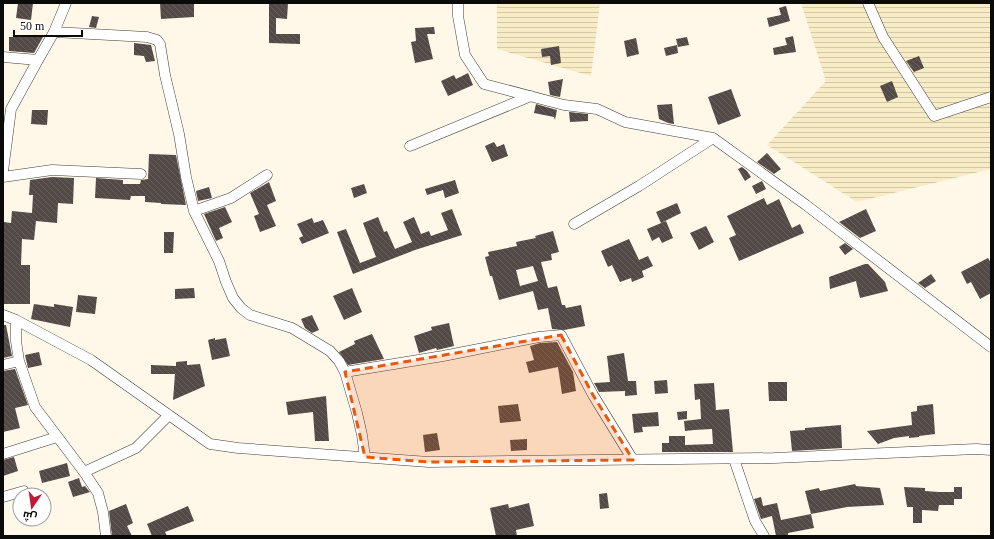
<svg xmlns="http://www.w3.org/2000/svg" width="994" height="539" viewBox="0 0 994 539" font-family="'Times New Roman',Cairo,serif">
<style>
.farmland{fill:url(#farmland-rules)}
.building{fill:url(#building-back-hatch);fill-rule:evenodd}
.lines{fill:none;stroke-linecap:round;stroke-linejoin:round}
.minor-casing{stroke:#3d3d3d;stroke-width:11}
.minor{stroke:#fff;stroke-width:10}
.marked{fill:#e8590c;fill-opacity:0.2;stroke:#e8590c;stroke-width:3;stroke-dasharray:8 5;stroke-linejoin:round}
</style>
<defs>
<pattern id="farmland-rules" width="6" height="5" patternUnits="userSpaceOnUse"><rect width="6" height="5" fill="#f7ecc5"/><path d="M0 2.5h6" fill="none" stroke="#d2c9a8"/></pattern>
<pattern id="building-back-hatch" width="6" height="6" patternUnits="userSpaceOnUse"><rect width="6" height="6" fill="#534946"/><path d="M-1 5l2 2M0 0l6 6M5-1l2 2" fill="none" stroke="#675f5c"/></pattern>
</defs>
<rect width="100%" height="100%" fill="#fff7e7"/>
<path class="farmland" d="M497,3H600L591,76L497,49Z
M801,3H991V169L857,202L767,145L826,81Z"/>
<path class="building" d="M18,3H33L31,20L16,18Z
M160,3H194V17L161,19Z
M269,3H288L287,19L276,18V34H300V44L269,43Z
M786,6L790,21L769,27L767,18L781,15L779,8Z
M92,16L99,17L96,28L89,27Z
M434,27L435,34H427L433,59L415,63L411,42L416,41L415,28Z
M793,36L796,52L774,55L773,48L787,45L785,38Z
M9,37H43L34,53L9,51Z
M687,37L689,45L678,47L676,39Z
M636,38L639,54L627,57L624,41Z
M134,43L151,45L155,61L146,62L144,56L134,55Z
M677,45L678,53L666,56L664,48Z
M559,46L561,63L551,65L550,56L542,57L541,49Z
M919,56L924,68L914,72L906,61Z
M468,73L473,85L448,96L441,81L454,75L456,79Z
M563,79L560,97L550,95L548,82Z
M892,81L898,97L887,102L880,86Z
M731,89L741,116L718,125L708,97Z
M536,104L557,110L555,120L554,117L534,113Z
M672,104L674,124L668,123L659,119L657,105Z
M32,110H48L47,125L31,124Z
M569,112L588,114V121L570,122Z
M494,142L497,147L504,144L508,156L492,162L485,146Z
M767,153L781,169L774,174L757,162Z
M149,154L176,155L186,205L161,204V203L145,202V196H131L130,200L95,198L96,178L123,180V184H140L141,180L148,179Z
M742,167L747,171L751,177L745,181L738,169Z
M52,177L74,178L73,204L58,203L57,223L36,221L34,240L22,239L21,265H30V304H3L4,222L11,223L12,211L32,213L33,195H29L30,180Z
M455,180L459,193L445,198L443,190L427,195L425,189Z
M762,181L766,189L756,194L752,186Z
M269,182L276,201L267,205L276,226L260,232L254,216L259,214L250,193Z
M364,184L367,193L354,198L351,188Z
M209,187L212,198L198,201L196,191Z
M764,198L767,205L779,199L792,228L800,224L804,233L739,261L729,238L736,235L727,216Z
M677,203L681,213L661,223L656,212Z
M225,207L232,222L219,228L223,238L216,241L204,214Z
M452,209L462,235L415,250L353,274L337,232L346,229L360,263L376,257L363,223L378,217L384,232L387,231L395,249L412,242L403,222L414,217L421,234L429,231L431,236L448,230L441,213Z
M866,209L876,231L860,238L839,222Z
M312,218L314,223L323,220L329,233L302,244L299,238L303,236L297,224Z
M666,221L673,238L662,243L659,237L652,241L647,229Z
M706,226L714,242L699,250L690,233Z
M553,231L559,252L551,254L552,260L541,262L548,288L557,286L562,305H565L566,308L581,305L585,326L564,330L552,329L548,308L538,310L533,291L499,300L492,276H490L485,257L489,256L488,252L517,246L516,242L536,238L535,236ZM533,266L538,281L520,286L516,270Z
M164,232H174L173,253H164Z
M629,239L639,260L648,256L653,266L642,271L644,277L632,282L631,278L620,282L612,265L608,267L601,251Z
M845,243L853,249L845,255L839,247Z
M988,258L991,263V293L980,299L971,282L967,284L961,272Z
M865,264H868L885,282L888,291L860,298L856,281L830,289L829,277Z
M931,274L936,281L925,288L918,283Z
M194,288L195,298L175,299V289Z
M352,288L362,312L344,320L333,296Z
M78,295L97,297L95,314L76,312Z
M34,304L54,307V304L73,307L70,327L31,319Z
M312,315L319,330L312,333L305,328L301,319Z
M449,323L454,346L437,350L436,348L419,353L414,336L432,330L431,327Z
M3,325H6L12,356L3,358Z
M372,334L384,359L348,365L339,352L355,344L354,341Z
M215,338V340L226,338L230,356L212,360L208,340Z
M557,342L573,372L576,391L562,394L558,367L529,373L526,362L534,360L530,346L540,343Z
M39,352L42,365L28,368L25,355Z
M624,353L628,381H636L637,395L625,396V391L599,392L594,383L610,382L607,356Z
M187,361V365L200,364L205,386L173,400L175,374H151V365L176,366V362Z
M15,369L28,405L15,408L20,428L3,432V371Z
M667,380L668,393L655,394L654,381Z
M768,382H787V401H769Z
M714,383L716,410L729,409L733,452H662V443H669V436H685V445L713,444L712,429L694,430L685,431L684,421L701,419L700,399L695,400L694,384Z
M326,396L329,441H315L313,412L288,415L286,402Z
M518,404L521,421L500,423L498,406Z
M933,404L935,434L919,436V437L909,438V436L894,438L878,444L867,431L912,425L911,412L917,411V406Z
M687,411V419L678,420L677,412Z
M658,412L659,426L642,427L643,432L634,433L632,414Z
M841,425L842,448L792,451L790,431L805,430V428Z
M437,433L440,450L425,452L423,435Z
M527,439V450L511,451L510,440Z
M14,457L18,471L3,476V460Z
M67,463L70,476L42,483L39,471Z
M79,478L82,487L85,486L90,492L73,497L68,482Z
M855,484L856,486L880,488L884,505L847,507L811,514L814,528L788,533V535L782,536H776L772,516L761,519L754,499L761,497L763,506L777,503L781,520L811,514L805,491L819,488L820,491Z
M904,487L925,488V491L939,492H954V487H962V499H954V505H939L938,511L922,510V523H913V507H907Z
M607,493L609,508L600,509L599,494Z
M529,503L534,526L516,530L517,536H496L490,508L508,504L509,508Z
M126,504L133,523L127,526L132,536H112L109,511Z
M188,506L194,521L165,532L167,536H152L147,524Z"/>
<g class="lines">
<g class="minor-casing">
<path id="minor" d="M458,3V16L465,55L484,84L564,105L597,109L625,122L713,138L806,205L991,347
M868,3L883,37L934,116L991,97
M54,32L147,37L157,40L160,44L165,75L179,134L186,177L194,211L219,261L226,282L233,298L241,308L250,315L292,328L330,351L339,361L345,372L357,413L362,435L365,457
M3,57L38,60
M410,146L531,96
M3,171L11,109L38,60L54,32L66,3
M3,177L52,170L141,174
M194,211L231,198L267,175
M574,224L639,186L713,138
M3,315L16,320L91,360L210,444L238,448L429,462L774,458L976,449L991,450
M16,320V341L19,361L35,407L84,472L98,493L103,512L106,536
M3,365L19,361
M345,372L443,356L539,337L561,335L593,395L633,460
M3,454L57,437
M734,459L755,521L764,536
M84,472L136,448L169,415
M3,497L24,491"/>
</g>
<use href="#minor" class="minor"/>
</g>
<path class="marked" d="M561,335L593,395L633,460L429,462L365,457L345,372Z"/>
<rect width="994" height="539" fill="none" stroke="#0a0a0a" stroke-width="8"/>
<g transform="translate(32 507) rotate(193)"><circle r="19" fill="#ffffff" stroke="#9d9d9d"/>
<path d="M0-3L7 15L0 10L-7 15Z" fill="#c51738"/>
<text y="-6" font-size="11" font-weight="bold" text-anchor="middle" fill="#0a0a0a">ش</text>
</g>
<path d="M14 30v6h68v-6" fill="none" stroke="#0a0a0a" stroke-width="2"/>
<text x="20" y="30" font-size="12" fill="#0a0a0a" stroke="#ffffff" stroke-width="3" paint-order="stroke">50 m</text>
</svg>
